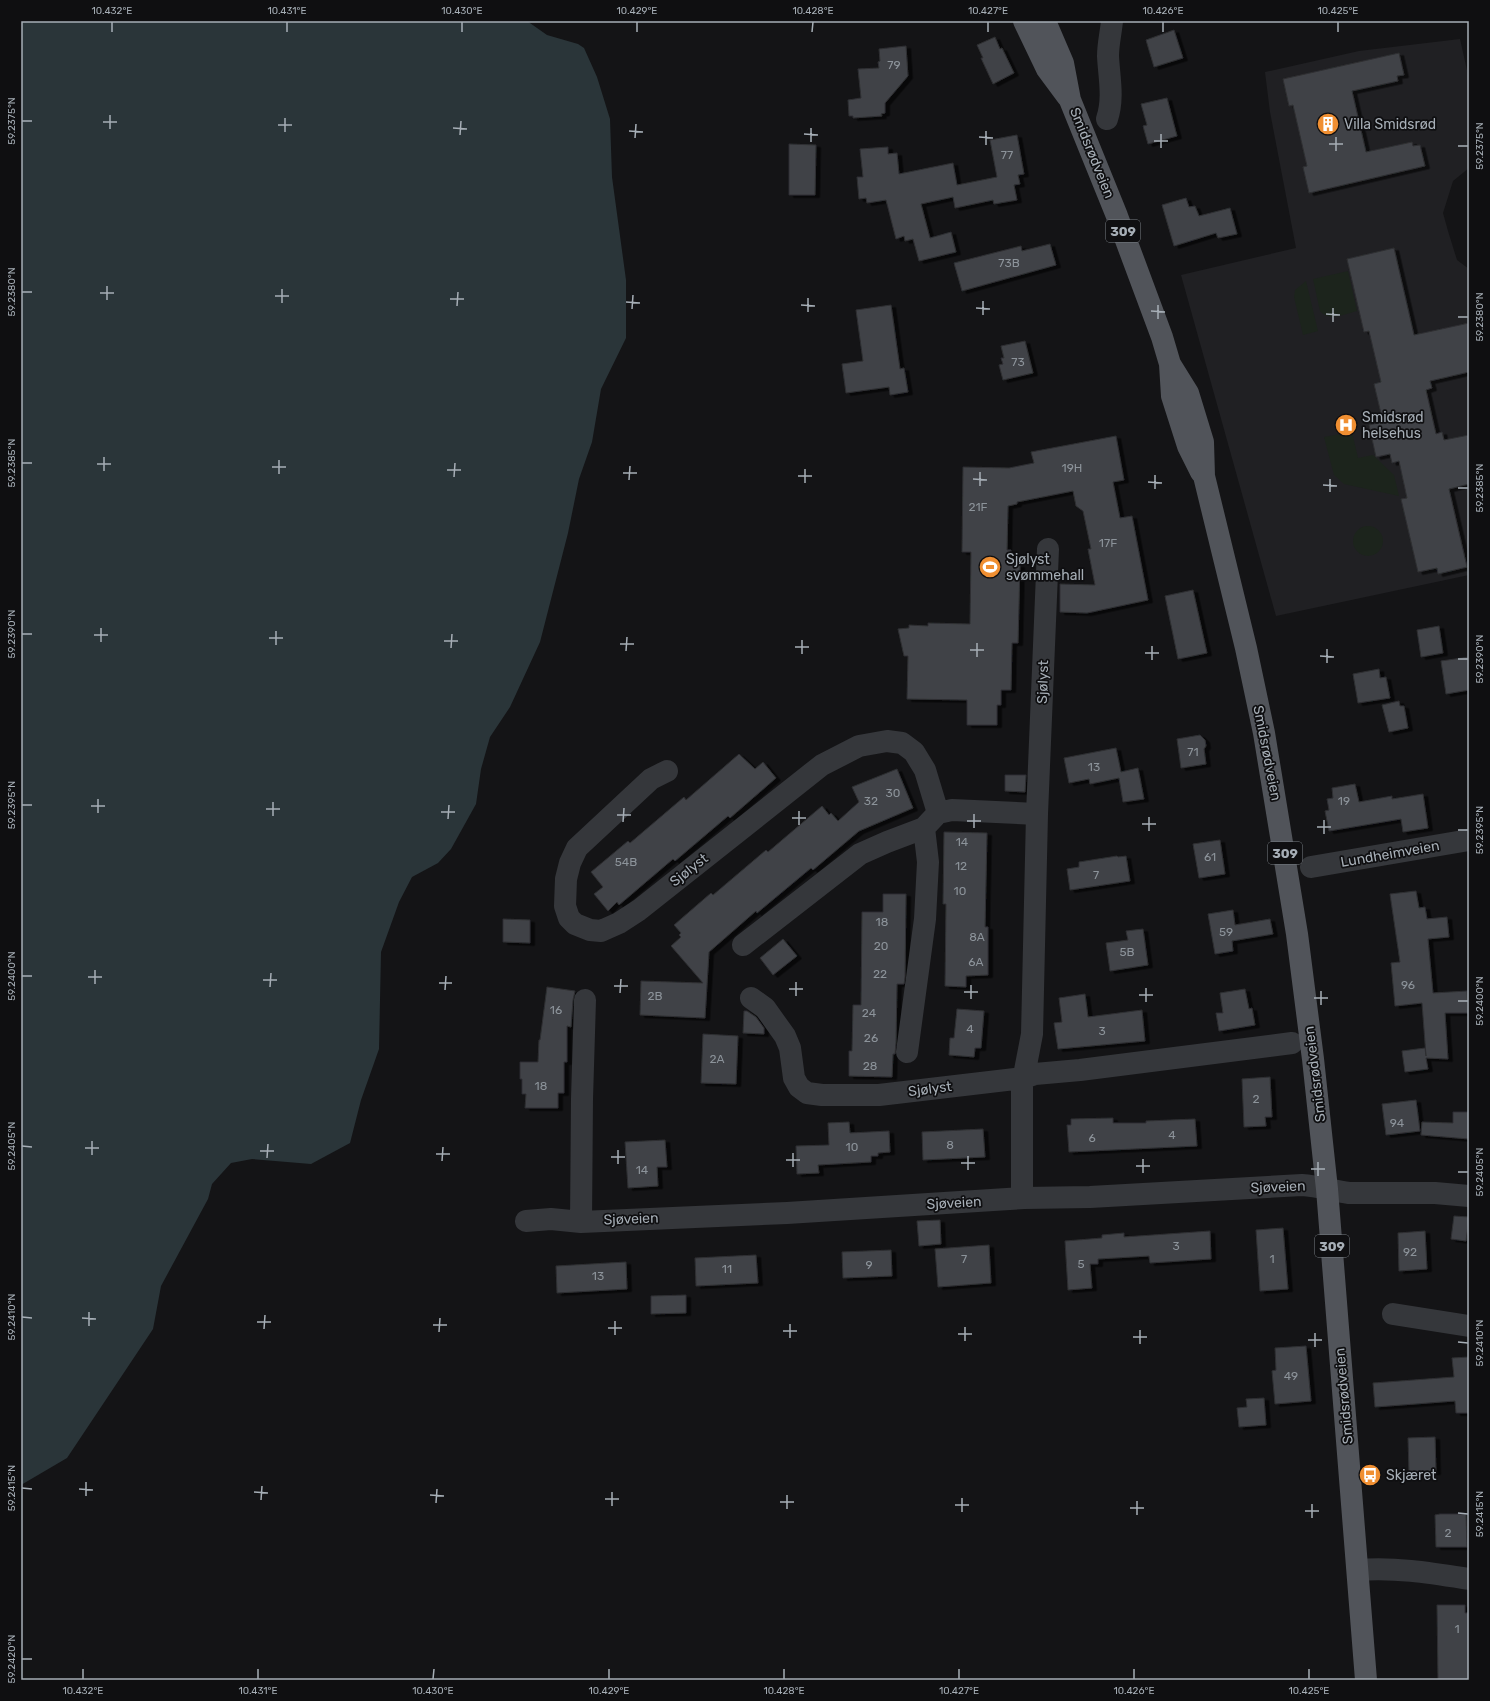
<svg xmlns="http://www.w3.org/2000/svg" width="1490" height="1701" viewBox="0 0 1490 1701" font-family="Rubik,sans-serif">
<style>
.built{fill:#202023}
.green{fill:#1c241c}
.water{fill:#2a3539}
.building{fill:#404246;stroke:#2e2f32;filter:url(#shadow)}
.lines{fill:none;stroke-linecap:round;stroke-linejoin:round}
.street{stroke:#35373b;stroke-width:22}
.primary{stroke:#51545a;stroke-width:22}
.ticks{fill:none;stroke:#a6aeb6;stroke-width:1.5}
.labels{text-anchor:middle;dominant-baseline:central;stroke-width:3.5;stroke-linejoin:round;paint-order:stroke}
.number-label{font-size:12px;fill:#8c939a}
.shield{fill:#0f0f11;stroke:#797e84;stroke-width:1}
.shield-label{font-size:13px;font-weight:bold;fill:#a6aeb6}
.poi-label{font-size:14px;fill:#a6aeb6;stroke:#0f0f11;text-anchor:start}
.street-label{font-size:14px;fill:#a6aeb6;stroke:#0f0f11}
.neatline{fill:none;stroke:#a6aeb6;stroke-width:1.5}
.ticks-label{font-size:10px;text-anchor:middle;fill:#a6aeb6}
</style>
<defs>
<filter id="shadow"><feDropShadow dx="4.5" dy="2.5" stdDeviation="0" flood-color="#0009"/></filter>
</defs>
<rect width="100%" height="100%" fill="#141416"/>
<path class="built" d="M1460,39L1469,79V168L1453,181L1443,213L1448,231L1457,260L1469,269V575L1276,616L1181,275L1296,248L1270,112L1265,72L1359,51Z"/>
<path class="green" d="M1348,271L1357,311C1345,314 1329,322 1320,311L1313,279Z
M1306,281L1318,331L1303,335L1294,297L1295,290Z
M1352,432L1358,458L1373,455L1394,475L1399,496L1344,484L1334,475L1324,437Z
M1353 541a15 15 0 1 1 30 0a15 15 0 1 1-30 0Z"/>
<path class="water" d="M21,21H527L547,35L578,44L584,48L597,77L610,119L612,177L626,280V338L601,389L592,442L579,479L568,533L540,642L510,707L490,737L481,769L476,804L451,849L438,863L412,877L399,902L381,952L379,1049L361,1100L350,1143L311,1164L252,1159L231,1163L212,1184L208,1199L161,1286L153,1329L67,1458L21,1485Z"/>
<path class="building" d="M1174,30L1183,58L1154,67L1146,40Z
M995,37L1000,49L1002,48L1014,73L993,84L981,58H983L977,45Z
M906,46L908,76L885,103V113L881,114L882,116L853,118V116H849L848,100L861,98L858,69L879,68L878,62L880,61L879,49Z
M1399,53L1404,75L1397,76L1398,81L1352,91L1366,152L1412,142L1413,146L1420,145L1425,166L1309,193L1303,167L1307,166L1293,105L1289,106L1283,79Z
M1167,98L1177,136L1148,144L1143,126L1147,125L1141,104Z
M1017,135L1024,174L1018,175L1020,184L1014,185L1017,200L994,204L993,200L955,208L953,197L921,204L930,238L951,232L956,252L919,261L913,239L905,241L904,236L896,239L886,200L867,203L866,198L859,199L857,177H863L860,149L888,147V154L897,153L899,174L953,163L957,185L997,177L990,140Z
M789,144L816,145L815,195H789Z
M1186,198L1189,207L1195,206L1199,216L1230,208L1237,234L1218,238L1216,233L1174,246L1162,205Z
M1050,244L1056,265L962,291L954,263L1021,246L1022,251Z
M1394,248L1414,335L1469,323V372L1430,381L1432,388L1426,390L1436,434L1442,432L1444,440L1469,435V484L1449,489L1467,567L1438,574L1437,568L1418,572L1401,499L1407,498L1399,461L1392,463L1390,454L1376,457L1369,425L1383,422L1374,384L1381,382L1369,331L1364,332L1347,259Z
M891,305L900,369L904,368L908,392L890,395L889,387L846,393L842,364L863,361L856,310Z
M1025,341L1033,373L1003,380L999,365L1003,364L1001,358H1004L1001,346Z
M1116,436L1124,480L1113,482L1120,518L1132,516L1148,600L1087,613L1060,612V584L1095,585L1088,549H1091L1083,511L1076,506L1073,491L1017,502V504L1008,506L1007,550H1011V565H1020L1018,643H1012L1011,690H1001V705H997V725H967V700L907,699L908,656H904L898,629L909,628V625L928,626V623L970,624L971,552H962L963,467L1009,468L1034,463L1031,452Z
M1193,590L1207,653L1178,659L1165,596Z
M1439,626L1443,653L1421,657L1417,630Z
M1469,657V690L1446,694L1441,661Z
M1379,669L1380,678L1386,677L1390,698L1358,703L1353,674Z
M1399,701L1400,706H1404L1408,728L1389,732L1382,705Z
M1200,735L1205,740L1206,746L1204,749L1206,764L1181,768L1177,739Z
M1116,748L1121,772L1138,768L1144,799L1123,802L1119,778L1090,784L1089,779L1069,783L1064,758Z
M739,754L755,769L763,762L776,778L730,818L728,816L675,861L673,859L619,905L617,902L608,911L594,894L603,887L591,872L628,841L630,843L684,797L686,800Z
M897,769L913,808L859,831L813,870L811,868L757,913L756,911L709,952L705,1018L640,1015L641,981L703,983L671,946L681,937L679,935L681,933L674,925L711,893L713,895L766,850L768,852L822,806L829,815L831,813L838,821L859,802L852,787Z
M1005,775H1026L1025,792L1005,791Z
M1355,784L1359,802L1392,796V799L1423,794L1428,828L1403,832L1401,819L1329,831L1325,811L1329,810L1327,799L1333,798L1332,788Z
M944,832L987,833L985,927H988V975L966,976V987L945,986L946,904H943Z
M1220,840L1225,874L1199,878L1193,844Z
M1117,856L1118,857L1126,856L1130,881L1070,890L1067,869L1079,867V862Z
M1416,891L1419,908L1425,907L1427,919L1447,917L1449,937L1428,939L1433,993L1467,991L1468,1013H1445L1448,1059L1426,1058L1428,1069L1405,1072L1402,1051L1425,1048L1426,1056L1422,1003L1395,1006L1391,963L1400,962L1390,894Z
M883,894H906L905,977L904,984H897L896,1042L895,1054H893L892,1077L849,1076V1051H852L853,1005H861L862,912H883Z
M1233,910L1235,925L1270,919L1273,934L1232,941L1233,951L1215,954L1208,914Z
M503,919L530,920V943L503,942Z
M1143,929L1148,965L1110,971L1106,943L1128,940L1126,931Z
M783,939L797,956L773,975L760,958Z
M547,987L575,991L573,1000L571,1027L567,1026V1062H564V1093H558V1108H525L526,1094H522V1079H520V1062H538L539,1040H540Z
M1245,989L1249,1009L1252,1008L1255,1025L1219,1031L1216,1013H1223L1220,993Z
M1085,994L1088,1017L1142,1010L1145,1041L1058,1049L1054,1023L1062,1022L1059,998Z
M957,1009L984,1011L981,1048H975L974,1057L949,1055L950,1038H954Z
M744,1011H747L756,1017L764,1028V1034L743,1033Z
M703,1034L738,1036L736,1084L701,1083Z
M1270,1077L1272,1117H1265L1266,1126L1244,1127L1242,1079Z
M1416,1100L1420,1131L1386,1135L1382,1104Z
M1453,1112H1469V1139L1421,1135L1422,1122L1453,1123Z
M1113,1118V1123H1146V1121L1195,1119L1197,1146L1069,1152L1067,1125H1071V1119Z
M849,1122L850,1133L889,1131L890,1152L878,1153V1156H871V1162L818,1165L819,1173L797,1174L796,1146L829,1145L828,1123Z
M983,1129L985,1157L923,1160L922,1132Z
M665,1140L667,1167H657L658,1186L628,1188L625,1142Z
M1454,1216L1469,1217L1466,1241L1451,1239Z
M940,1220L941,1244L919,1246L917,1221Z
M1283,1228L1288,1289L1260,1291L1256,1230Z
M1210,1231L1211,1259L1150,1263L1149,1256L1098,1259V1264H1090L1092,1288L1068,1290L1065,1241L1102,1238V1235L1124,1233V1237Z
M1425,1231L1427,1269L1399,1271L1398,1233Z
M989,1245L991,1283L938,1287L935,1249Z
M891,1250L892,1276L843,1278L842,1252Z
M756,1255L758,1283L696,1286L695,1258Z
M626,1262L627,1289L557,1293L556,1266Z
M686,1295V1313L651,1314V1296Z
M1306,1346L1311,1401L1275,1404L1272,1371L1276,1370L1275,1348Z
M1469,1357V1413H1456L1455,1401L1375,1407L1373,1383L1454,1377L1452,1358Z
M1264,1398L1266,1425L1239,1427L1237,1408L1247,1407L1246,1399Z
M1435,1437L1436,1472L1409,1473L1408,1438Z
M1440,1514H1466L1467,1547H1436L1435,1515Z
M1437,1605H1465V1613H1469V1680H1438Z"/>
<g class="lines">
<path class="street" d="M1107,119C1114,98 1109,77 1108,56C1108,44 1111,32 1112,21
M667,771L651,779L577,848L570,863L566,879L565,906L569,918L575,924L590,930L601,931L619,923L639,910L822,765L859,746L887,741L902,743L914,752L925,770L938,813L952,810L1037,814
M1311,867L1469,840
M743,945L860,854L887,842L924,828L938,813
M751,998L765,1008L785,1036L790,1048L794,1078L799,1087L807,1093L822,1095H879L1023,1078L1035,1074L1080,1070L1292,1043
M907,1052L925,919L928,862L924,828
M1024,1198L1022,1188V1086L1032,1034L1037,814L1048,549
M526,1221L551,1219L581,1222L787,1213L1024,1198L1090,1197L1302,1185C1319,1186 1333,1191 1349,1193H1435L1469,1196
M581,1222L582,1099L585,1000
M1393,1314L1469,1326
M1358,1570C1396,1567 1431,1573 1469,1579"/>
<path class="primary" d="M1024,21L1047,69L1067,96
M1045,21L1063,63L1070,100L1117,216L1162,337L1170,364L1172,396L1188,446L1201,472
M1170,364L1188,393L1203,442L1204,476L1246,648L1264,733L1297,934L1313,1059L1327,1189L1366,1680"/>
</g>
<path class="ticks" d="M112,32V22M287,32V22M462,32V22M637,32V22M812,32L813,22M988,32V22M1163,32V22M1338,32V22M22,121H32M103,122H117M278,125H292M453,128L467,129M110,129V115M629,131L643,132M285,132V118M804,134L818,135M460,135L461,121M979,137L993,138M635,138L636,124M1154,141H1168M811,142V128M1329,144H1343M986,145V131M1458,146H1468M1161,148V134M1336,151V137M22,292H32M100,293H114M275,296H289M450,299H464M107,300V286M626,302L640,303M282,303V289M801,305L815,306M457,306L458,292M976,308L990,309M632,309L633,295M1151,311L1165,312M808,312V298M1326,314L1340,315M983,315V301M1458,317H1468M1158,319V305M1333,322V308M22,463H32M97,464H111M272,467H286M447,470H461M104,471V457M623,473H637M279,474V460M798,476H812M454,477L455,463M973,479L987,480M629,480L630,466M1148,482L1162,483M805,483V469M1323,485L1337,486M980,486V472M1458,488H1468M1155,489V475M1330,492V479M22,634H32M94,635H108M269,638H283M444,641H458M101,642V628M620,644H634M276,645V631M795,647H809M451,648L452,634M970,650H984M626,651L627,637M1145,653H1159M802,654V640M1320,656L1334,657M977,657V643M1458,659H1468M1152,660V646M1327,663V649M22,805H32M91,806H105M266,809H280M441,812H455M98,813V799M617,815H631M273,816V802M792,818H806M448,819L449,805M967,821H981M623,822L624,808M1142,824H1156M799,825V811M1317,827H1331M974,828V814M1458,830H1468M1149,831V817M1324,834V820M22,976H32M88,977H102M263,980H277M439,983H452M95,984V970M614,986H628M270,987L271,973M789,989H803M445,990L446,976M964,992H978M620,993L621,979M1139,995H1153M796,996V982M1314,998H1328M971,999V985M1458,1001H1468M1146,1002V988M1321,1005V991M22,1146L32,1147M85,1148H99M260,1151H274M436,1154H450M92,1155V1141M611,1157H625M267,1158L268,1144M786,1160H800M442,1161L443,1147M961,1163H975M618,1164V1150M1136,1166H1150M793,1167V1153M1311,1169H1325M968,1170V1156M1458,1172H1468M1143,1173V1159M1318,1176V1162M22,1317L32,1318M82,1318L96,1319M257,1322H271M433,1325H447M89,1326V1312M608,1328H622M264,1329L265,1315M783,1331H797M439,1332L440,1318M958,1334H972M615,1335V1321M1133,1337H1147M790,1338V1324M1308,1340H1322M965,1341V1327M1458,1342L1468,1343M1140,1344V1330M1315,1347V1333M22,1488L32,1489M79,1489L93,1490M254,1492L268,1493M430,1495L444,1496M86,1496V1482M605,1499H619M261,1500L262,1486M780,1502H794M436,1503L437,1489M955,1505H969M612,1506V1492M1130,1508H1144M787,1509V1495M1305,1511H1319M962,1512V1498M1458,1513L1468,1514M1137,1515V1501M1312,1518V1504M22,1659H32M83,1679V1669M258,1679V1669M433,1679L434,1669M609,1679V1669M784,1679V1669M959,1679V1669M1134,1679V1669M1309,1679V1669"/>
<defs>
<g id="building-disc" transform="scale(1.15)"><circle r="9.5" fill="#f08f32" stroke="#0f0f11"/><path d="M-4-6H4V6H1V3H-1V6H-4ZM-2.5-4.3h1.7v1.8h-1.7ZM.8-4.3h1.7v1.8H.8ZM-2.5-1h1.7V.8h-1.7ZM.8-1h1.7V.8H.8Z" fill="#fff"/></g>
<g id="hospital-disc" transform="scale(1.15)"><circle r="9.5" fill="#f08f32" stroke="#0f0f11"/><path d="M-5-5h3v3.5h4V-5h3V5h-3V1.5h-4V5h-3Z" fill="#fff"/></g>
<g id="stadium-disc" transform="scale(1.15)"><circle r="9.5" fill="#f08f32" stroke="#0f0f11"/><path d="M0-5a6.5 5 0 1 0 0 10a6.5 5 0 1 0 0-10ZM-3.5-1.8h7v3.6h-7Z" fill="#fff"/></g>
<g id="bus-disc" transform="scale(1.15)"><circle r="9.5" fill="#f08f32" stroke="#0f0f11"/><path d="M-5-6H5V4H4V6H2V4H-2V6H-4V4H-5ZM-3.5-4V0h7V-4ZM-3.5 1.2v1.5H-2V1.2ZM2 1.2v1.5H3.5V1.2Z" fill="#fff"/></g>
</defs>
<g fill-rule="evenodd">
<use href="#building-disc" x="1328" y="124"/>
<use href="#hospital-disc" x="1346" y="425"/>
<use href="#stadium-disc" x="990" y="567"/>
<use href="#bus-disc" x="1370" y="1475"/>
</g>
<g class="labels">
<g class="number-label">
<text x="894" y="65">79</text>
<text x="1007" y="155">77</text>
<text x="1009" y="263">73B</text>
<text x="1018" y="362">73</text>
<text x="1072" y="468">19H</text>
<text x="978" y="507">21F</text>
<text x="1108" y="543">17F</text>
<text x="1193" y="752">71</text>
<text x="1094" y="767">13</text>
<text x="893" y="793">30</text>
<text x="871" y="801">32</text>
<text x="1344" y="801">19</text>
<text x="962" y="842">14</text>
<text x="1210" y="857">61</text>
<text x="626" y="862">54B</text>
<text x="961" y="866">12</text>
<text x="1096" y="875">7</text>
<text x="960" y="891">10</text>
<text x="882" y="922">18</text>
<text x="1226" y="932">59</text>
<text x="977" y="937">8A</text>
<text x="881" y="946">20</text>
<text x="1127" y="952">5B</text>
<text x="976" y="962">6A</text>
<text x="880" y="974">22</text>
<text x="1408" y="985">96</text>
<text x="655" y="996">2B</text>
<text x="556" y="1010">16</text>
<text x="869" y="1013">24</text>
<text x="970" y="1029">4</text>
<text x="1102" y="1031">3</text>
<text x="871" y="1038">26</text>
<text x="717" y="1059">2A</text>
<text x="870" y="1066">28</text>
<text x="541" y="1086">18</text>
<text x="1256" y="1099">2</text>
<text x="1397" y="1123">94</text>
<text x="1172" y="1135">4</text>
<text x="1092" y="1138">6</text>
<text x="950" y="1145">8</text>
<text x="852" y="1147">10</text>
<text x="642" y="1170">14</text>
<text x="1176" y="1246">3</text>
<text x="1410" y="1252">92</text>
<text x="964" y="1259">7</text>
<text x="1272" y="1259">1</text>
<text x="1081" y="1264">5</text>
<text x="869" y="1265">9</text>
<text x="727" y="1269">11</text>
<text x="598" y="1276">13</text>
<text x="1291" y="1376">49</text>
<text x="1448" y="1533">2</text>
<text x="1457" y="1629">1</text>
</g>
<g class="shield">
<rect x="1106" y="220" width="34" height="22" rx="3"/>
<rect x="1268" y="842" width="34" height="22" rx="3"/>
<rect x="1315" y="1235" width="34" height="22" rx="3"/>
</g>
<g class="shield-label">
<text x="1123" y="231">309</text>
<text x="1285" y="853">309</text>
<text x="1332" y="1246">309</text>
</g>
<g class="poi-label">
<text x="1344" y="124">Villa Smidsrød</text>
<text x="1362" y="417">Smidsrød<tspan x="1362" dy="16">helsehus</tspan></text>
<text x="1006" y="559">Sjølyst<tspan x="1006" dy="16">svømmehall</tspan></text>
<text x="1386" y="1475">Skjæret</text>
</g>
<g class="street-label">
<text transform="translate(1092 153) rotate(68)">Smidsrødveien</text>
<text transform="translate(1043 682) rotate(-88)">Sjølyst</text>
<text transform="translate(1267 753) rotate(79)">Smidsrødveien</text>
<text transform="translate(1390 854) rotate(-10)">Lundheimveien</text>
<text transform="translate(689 870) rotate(-38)">Sjølyst</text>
<text transform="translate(1315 1074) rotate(-97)">Smidsrødveien</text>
<text transform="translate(930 1089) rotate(-7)">Sjølyst</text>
<text transform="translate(1278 1187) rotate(-2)">Sjøveien</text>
<text transform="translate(954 1203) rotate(-3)">Sjøveien</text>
<text transform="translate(631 1219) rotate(-2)">Sjøveien</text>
<text transform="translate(1344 1396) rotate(-95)">Smidsrødveien</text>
</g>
</g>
<rect width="1490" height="1701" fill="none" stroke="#0f0f11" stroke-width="44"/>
<rect x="22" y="22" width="1446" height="1657" class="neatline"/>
<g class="ticks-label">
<text x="112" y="14">10.432°E</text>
<text x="287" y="14">10.431°E</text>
<text x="462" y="14">10.430°E</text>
<text x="637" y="14">10.429°E</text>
<text x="813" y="14">10.428°E</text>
<text x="988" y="14">10.427°E</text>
<text x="1163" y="14">10.426°E</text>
<text x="1338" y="14">10.425°E</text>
<text transform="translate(11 121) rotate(-90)" y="4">59.2375°N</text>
<text transform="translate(1479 146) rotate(-90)" y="4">59.2375°N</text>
<text transform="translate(11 292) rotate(-90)" y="4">59.2380°N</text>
<text transform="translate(1479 317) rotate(-90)" y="4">59.2380°N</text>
<text transform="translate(11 463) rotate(-90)" y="4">59.2385°N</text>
<text transform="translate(1479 488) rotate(-90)" y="4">59.2385°N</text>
<text transform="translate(11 634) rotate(-90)" y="4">59.2390°N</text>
<text transform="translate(1479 659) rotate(-90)" y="4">59.2390°N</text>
<text transform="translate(11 805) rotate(-90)" y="4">59.2395°N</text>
<text transform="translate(1479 830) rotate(-90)" y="4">59.2395°N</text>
<text transform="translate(11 976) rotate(-90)" y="4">59.2400°N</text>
<text transform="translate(1479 1001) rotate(-90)" y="4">59.2400°N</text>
<text transform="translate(11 1146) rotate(-90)" y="4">59.2405°N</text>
<text transform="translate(1479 1172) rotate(-90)" y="4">59.2405°N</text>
<text transform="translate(11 1317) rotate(-90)" y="4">59.2410°N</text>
<text transform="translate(1479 1343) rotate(-90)" y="4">59.2410°N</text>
<text transform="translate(11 1488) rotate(-90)" y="4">59.2415°N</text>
<text transform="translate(1479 1514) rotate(-90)" y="4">59.2415°N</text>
<text transform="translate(11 1659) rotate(-90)" y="4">59.2420°N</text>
<text x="83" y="1694">10.432°E</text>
<text x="258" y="1694">10.431°E</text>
<text x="433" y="1694">10.430°E</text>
<text x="609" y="1694">10.429°E</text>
<text x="784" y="1694">10.428°E</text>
<text x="959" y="1694">10.427°E</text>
<text x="1134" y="1694">10.426°E</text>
<text x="1309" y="1694">10.425°E</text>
</g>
</svg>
